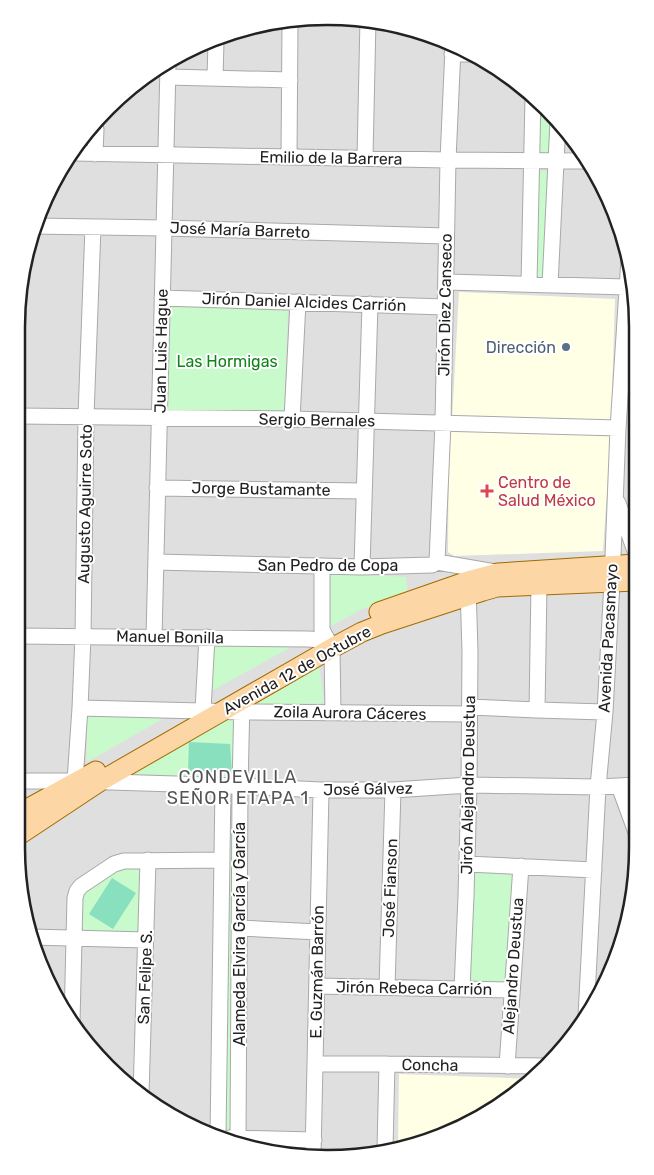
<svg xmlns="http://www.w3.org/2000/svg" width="654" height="1175" viewBox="0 0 654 1175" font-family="Rubik,sans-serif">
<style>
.residential{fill:#e0dfdf}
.education{fill:#ffffe5}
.park{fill:#c8facc}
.pitch{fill:#88e0be}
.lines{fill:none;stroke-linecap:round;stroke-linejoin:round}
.minor-casing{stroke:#a9a9a9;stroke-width:17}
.major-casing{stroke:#a06b00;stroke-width:21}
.minor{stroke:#fff;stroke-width:15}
.major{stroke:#fcd6a4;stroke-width:19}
.service-dot{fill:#5c6f8a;stroke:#fff;stroke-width:2}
.health-dot{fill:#e0444e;stroke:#fff;stroke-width:2}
.labels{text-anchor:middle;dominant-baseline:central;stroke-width:4;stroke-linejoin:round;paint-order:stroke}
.street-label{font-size:16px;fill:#222;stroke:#fff}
.service-label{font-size:16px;fill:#4e5e75;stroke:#fff;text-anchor:end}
.park-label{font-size:16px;fill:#0c8416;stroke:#fff}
.health-label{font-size:16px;fill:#be3a42;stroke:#fff;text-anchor:start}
.neighbourhood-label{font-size:18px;letter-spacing:1px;fill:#555;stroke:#fff}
.rim{fill:none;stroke:#222;stroke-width:2.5}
</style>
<rect width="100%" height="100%" fill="#f2efe9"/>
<path class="residential" d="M368,19L483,58L547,107L586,155L621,227L635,287L637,868L627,929L596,1004L532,1082L446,1135L347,1158L246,1148L154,1106L80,1037L33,948L16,848L17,307L33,227L58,171L138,80L247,27Z"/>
<path class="education" d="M459,292L615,299L611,424L452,421Z
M449,429L611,431L603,551L454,556L448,552Z
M399,1074L534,1079L532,1082L446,1135L398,1146Z"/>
<path class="park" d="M535,98L547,107L554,117L553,157L534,158Z
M534,171H553L545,279L534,278Z
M170,306L288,310L284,416L166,412Z
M324,573L406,577L408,597L362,609L324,630Z
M295,645L206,694L209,647Z
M319,664L324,703L252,705Z
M168,716L87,762V717Z
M223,717L236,721L237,779L126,773Z
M235,794L234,1136L222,1135L226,795Z
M140,863V934L78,932V898L112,869Z
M468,871L514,873L507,988L465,986Z"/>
<path class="pitch" d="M189,742L230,744L232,774L188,771Z
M112,878L136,893L113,929L89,914Z"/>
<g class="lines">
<g class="minor-casing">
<path id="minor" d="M452,54H471
M168,77L290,80
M215,78L216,42
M74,153L448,160L589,161
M95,154L96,129
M289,157L290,24
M365,158L368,19
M33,226L164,228L446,236
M446,282L627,287
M529,284L533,97
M550,285L558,121
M162,298L445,307
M17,416L292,419L618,428
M292,419L298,302
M157,488L364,491
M618,503L636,554
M156,562L362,567L432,565L437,562L495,572
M437,562L443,423L448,160L453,48
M322,566V630L332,648L333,713
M362,567L370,304
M17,636L308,639L323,640
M154,637L168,66
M470,707L537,710L605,712
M80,708L243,712L469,714
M203,710L207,637
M537,710L539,585
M16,781H78L240,786L321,790H393L469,785L598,787L637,785
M75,781L80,708L83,636L86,416L93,227
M619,786L637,835
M467,864L594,870
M239,928L318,932
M31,937L146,940
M317,986L512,990
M387,987L393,790
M462,989L466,896L469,785L470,652L468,586
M586,1016L598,787L605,712L612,582L618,428L629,259
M72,1022L75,898L77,891L81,886L114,864L124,861L222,860
M316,1064H387L544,1066
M507,1066L521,866
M141,1094L148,860
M218,1135L223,786
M229,1138L314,1140
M238,1139L240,786L242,700
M385,1149L387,1064
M313,1155L321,790"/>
</g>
<g class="major-casing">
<path id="major" d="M379,612L468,581L498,573L636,564
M16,815L96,771
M16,837L99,782L332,648L362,632L382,624L483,591L497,587L636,581"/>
</g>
<use href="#minor" class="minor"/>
<use href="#major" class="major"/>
</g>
<circle class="service-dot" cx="566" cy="347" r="5"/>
<path class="health-dot" d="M484.5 483.5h5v5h5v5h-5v5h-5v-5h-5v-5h5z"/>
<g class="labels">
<g class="street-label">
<text transform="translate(331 158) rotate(1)">Emilio de la Barrera</text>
<text transform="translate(240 230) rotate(2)">José María Barreto</text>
<text transform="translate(304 302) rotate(2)">Jirón Daniel Alcides Carrión</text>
<text transform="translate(445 305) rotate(-89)">Jirón Diez Canseco</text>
<text transform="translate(161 351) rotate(-89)">Juan Luis Hague</text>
<text transform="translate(317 420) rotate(1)">Sergio Bernales</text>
<text transform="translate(261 489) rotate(1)">Jorge Bustamante</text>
<text transform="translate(85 504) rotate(-89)">Augusto Aguirre Soto</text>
<text x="328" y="565">San Pedro de Copa</text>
<text transform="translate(170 637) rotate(1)">Manuel Bonilla</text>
<text transform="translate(608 638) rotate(-87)">Avenida Pacasmayo</text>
<text transform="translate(297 670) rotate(-29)">Avenida 12 de Octubre</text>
<text transform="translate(350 713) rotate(1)">Zoila Aurora Cáceres</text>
<text transform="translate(468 785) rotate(-89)">Jirón Alejandro Deustua</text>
<text transform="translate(368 789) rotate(-1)">José Gálvez</text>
<text transform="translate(390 888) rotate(-88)">José Fianson</text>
<text transform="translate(239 934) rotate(-90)">Alameda Elvira García y García</text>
<text transform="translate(513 966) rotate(-86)">Alejandro Deustua</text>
<text transform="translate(317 972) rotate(-89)">E. Guzmán Barrón</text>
<text transform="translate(145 977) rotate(-88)">San Felipe S.</text>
<text transform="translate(414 988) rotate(1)">Jirón Rebeca Carrión</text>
<text transform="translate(430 1065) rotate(1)">Concha</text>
</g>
<g class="service-label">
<text x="556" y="347">Dirección</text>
</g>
<g class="park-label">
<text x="227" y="361">Las Hormigas</text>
</g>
<g class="health-label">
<text x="498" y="482">Centro de<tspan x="498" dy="18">Salud México</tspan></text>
</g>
<g class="neighbourhood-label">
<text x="238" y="777">CONDEVILLA<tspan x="238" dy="21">SEÑOR ETAPA 1</tspan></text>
</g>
</g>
<path d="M0 0H654V1175H0ZM327 25H327A302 302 0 0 1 629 327V848A302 302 0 0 1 327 1150H327A302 302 0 0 1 25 848V327A302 302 0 0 1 327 25Z" fill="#fff" fill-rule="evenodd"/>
<path class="rim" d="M327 25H327A302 302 0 0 1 629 327V848A302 302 0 0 1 327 1150H327A302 302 0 0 1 25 848V327A302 302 0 0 1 327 25Z"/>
</svg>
